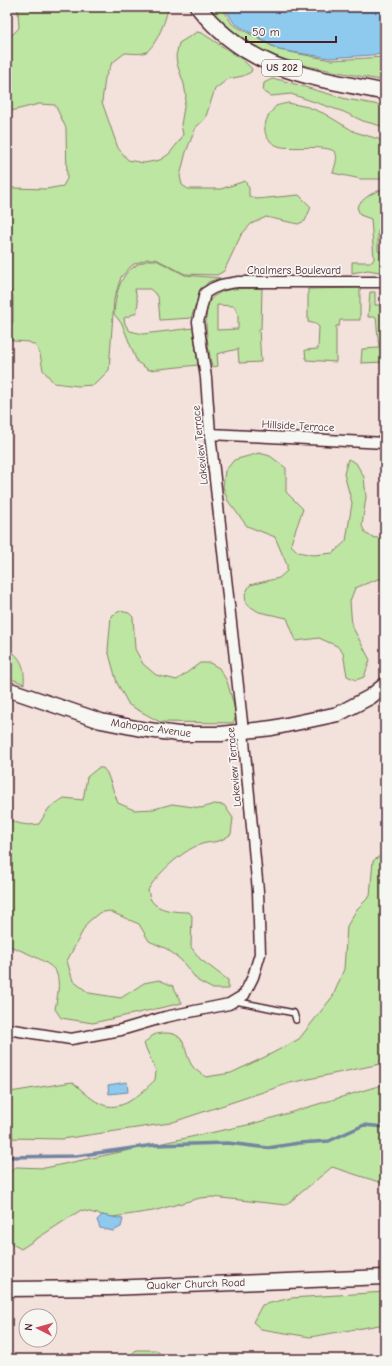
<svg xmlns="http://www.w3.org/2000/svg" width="392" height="1366" viewBox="0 0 392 1366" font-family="'Comic Neue',sans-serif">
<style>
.green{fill:#bde6a2;stroke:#848266;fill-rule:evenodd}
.water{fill:#8ec9ee;stroke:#7385a0}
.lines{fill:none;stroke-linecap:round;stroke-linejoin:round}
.stream{stroke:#7385a0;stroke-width:3.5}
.lane-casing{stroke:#4a1f2b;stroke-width:8}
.street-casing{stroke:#4a1f2b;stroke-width:13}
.secondary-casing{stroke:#4a1f2b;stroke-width:17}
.primary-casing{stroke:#4a1f2b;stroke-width:18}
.lane{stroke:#f6f6f2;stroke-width:5}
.street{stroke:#f6f6f2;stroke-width:10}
.secondary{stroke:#f6f6f2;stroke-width:14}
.primary{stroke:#f6f6f2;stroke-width:15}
.labels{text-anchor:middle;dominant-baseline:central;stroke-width:3.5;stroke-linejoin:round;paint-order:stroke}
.shield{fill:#f6f6f2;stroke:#7e6067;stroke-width:1}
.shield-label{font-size:10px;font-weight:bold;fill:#4a1f2b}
.street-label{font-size:11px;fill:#4a1f2b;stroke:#f6f6f2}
</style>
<rect width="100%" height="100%" fill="#f3e1dc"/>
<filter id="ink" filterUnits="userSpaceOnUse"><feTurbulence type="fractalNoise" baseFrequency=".025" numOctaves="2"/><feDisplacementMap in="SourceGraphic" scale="8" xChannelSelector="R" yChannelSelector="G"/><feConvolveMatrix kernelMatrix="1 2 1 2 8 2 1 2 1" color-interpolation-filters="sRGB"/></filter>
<g filter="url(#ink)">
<path class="green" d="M9,7H168C167,18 156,46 146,52C140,55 132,53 125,53L112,63L105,78L102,102L118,148L128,160L144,163L160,160L169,154L181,139L183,134L181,125L183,113L186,96L184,84L177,64L176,56L179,43L197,32L202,33L243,60L252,69L251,72L243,76L228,79L215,89L205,119L196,127L186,152L180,176L182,185L188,189H221L245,181L249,188V196L257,199L299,195L311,207L305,221L298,224L266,217L251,224L241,235L224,271L217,275L185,274L156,259H147L132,265L121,277L114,299L109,370L94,385L78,386L54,383L43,370L40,354L36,346L29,342L14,341L7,337L8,329L13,322V297L7,280V223L8,220L7,218V189L13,188L46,189L63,186L67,179L66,128L55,105L39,104L7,112V40L19,28L18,10Z
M207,7H222L232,24L279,50L331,60L385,57V81L307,66L266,54L247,45L221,22Z
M272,79L281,80L346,99L385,106V127L363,121L344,112L291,94L271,96L263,91L264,83Z
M288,103L308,107L323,113L355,132L385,141V179H361L333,173C334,168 339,157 335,152C328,144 287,150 278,146C261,139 262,123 272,111C273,110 274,108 276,106C278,105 284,104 288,103Z
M385,189V227L378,231V251L385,254V273L368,270L352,273V262H372L374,259L371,219L360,215L357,207C363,198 374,191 385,189Z
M149,260H156L185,275L220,278L208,282L200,294L191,318L160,320L158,296L150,289H135L138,303L136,313L124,318L125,324L130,331L143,334L193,328L198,365L149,370L137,362L122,324L114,314C115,298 119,275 135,266C139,263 144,262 149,260Z
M262,288L261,329H259L261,362L239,363L238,349L217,354L218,366L212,367C209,353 201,311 211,299C212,297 218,294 221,292C233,287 249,289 262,288ZM217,305L234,306L238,314V329L217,330Z
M360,288V320H340L339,326H336V362L306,360L305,350L318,349L319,327L316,324L308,322V289Z
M370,292H375V305H385V362L361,363L362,349L379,348L376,317H368Z
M259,453L270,456L286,468V492L303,509L292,540L291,545L298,552L313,555L333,553L346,541L352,503L344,474L348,459L356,463L364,477L366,497L362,526L366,534L375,538L385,537V579H378L355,588L350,601L352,626L370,660L364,677L356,680L347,676L343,653L337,646L319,638L296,641L287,618L259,612L246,604L245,594L250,585L279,578L287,571V565L275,537L247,526L228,501L223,487L225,471L234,460Z
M120,611L129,613L133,617L135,649L143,664L156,675L177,680L200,663H210L219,668L227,681L233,702L236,716L233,723L160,722L129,705L117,683L108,650L111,616Z
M7,648C22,658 25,667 24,684L7,677Z
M98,768H103L107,773L118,803L134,810L154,809L172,804L201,808L214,804L224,805L233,818L231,834C217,845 213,840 199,845C182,851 156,875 148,890C149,893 149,897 151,900C157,911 177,912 189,912L192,916L191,947L200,959L228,980V989H213L198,981L181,960L167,949L149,941L139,924L109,911L99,913L87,923L67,961L73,981L89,993L121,998L144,983L159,980L173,986L182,1003L93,1023L61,1018L55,1009C57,999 61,982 56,972C50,961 21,951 10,946L7,947V819C19,824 25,826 39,824L49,808L64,798L83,800L87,777Z
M385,852V1063L290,1083L170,1123L62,1139L7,1138V1091L10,1092L72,1082C81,1089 89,1098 99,1103C121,1115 141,1093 155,1080L156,1071L144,1044C151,1036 154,1033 165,1033C189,1033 182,1052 193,1067C196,1071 202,1074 206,1077L231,1073L267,1056L299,1039L333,996L344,969L347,926L357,909L370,896L373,861Z
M385,1084V1187L382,1183L332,1167L286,1205L212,1197L200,1198L153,1211L113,1217L102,1215L81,1210L21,1249L7,1241V1175L16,1167L45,1168L252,1124Z
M385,1292V1324L310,1337L261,1329L253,1322L262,1305L291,1298Z
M136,1350H156L166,1359H127Z"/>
<path class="water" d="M224,7H385V54L330,58L279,50L234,23Z
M127,1082L128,1092L109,1094L108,1085Z
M102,1215L123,1219L121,1227L113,1231L100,1228L97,1220Z"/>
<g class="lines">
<path class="stream" d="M7,1157L76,1156L154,1145L228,1143L268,1148L299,1143L329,1141L364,1125L385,1127"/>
<g class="lane-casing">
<path id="lane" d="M235,1001L294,1013L296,1020"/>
</g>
<g class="street-casing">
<path id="street" d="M210,434L385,443
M7,1029L71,1039L121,1030L165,1017L229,1004L244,995L253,977L260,954L258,891L243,731L210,434L206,378L198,322L205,293C216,285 224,284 238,282H385"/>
</g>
<g class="secondary-casing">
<path id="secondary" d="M7,689L101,721L141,729L178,734H221L272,728L338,714L370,697L385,685
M7,1289L109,1288L385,1277"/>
</g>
<g class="primary-casing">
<path id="primary" d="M198,7C248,71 310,77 385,92"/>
</g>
<use href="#lane" class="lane"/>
<use href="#street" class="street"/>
<use href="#secondary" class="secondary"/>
<use href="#primary" class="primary"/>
</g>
</g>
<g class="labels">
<rect class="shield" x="262" y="60" width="40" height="16" rx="3"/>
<g class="shield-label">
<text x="282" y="68">US 202</text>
</g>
<g class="street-label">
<text x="294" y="270">Chalmers Boulevard</text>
<text transform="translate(298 426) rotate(3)">Hillside Terrace</text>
<text transform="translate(200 445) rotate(-96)">Lakeview Terrace</text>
<text transform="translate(151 728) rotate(8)">Mahopac Avenue</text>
<text transform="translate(234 767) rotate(-95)">Lakeview Terrace</text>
<text transform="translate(196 1284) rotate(-2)">Quaker Church Road</text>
</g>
</g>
<rect width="392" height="1366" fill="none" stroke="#f6f6f2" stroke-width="24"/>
<rect x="12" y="12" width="368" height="1342" fill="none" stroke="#4a1f2b" stroke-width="1.5" filter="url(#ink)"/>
<g transform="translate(38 1328) rotate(276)"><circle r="19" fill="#f6f6f2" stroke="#b1a0a2"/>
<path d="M0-3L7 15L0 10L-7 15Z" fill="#d1495b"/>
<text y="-6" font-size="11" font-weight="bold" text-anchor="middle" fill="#4a1f2b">N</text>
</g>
<path d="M246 36v6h90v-6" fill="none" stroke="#4a1f2b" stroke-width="2"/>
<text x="252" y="36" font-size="12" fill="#4a1f2b" stroke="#f6f6f2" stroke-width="3" paint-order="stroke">50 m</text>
</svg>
